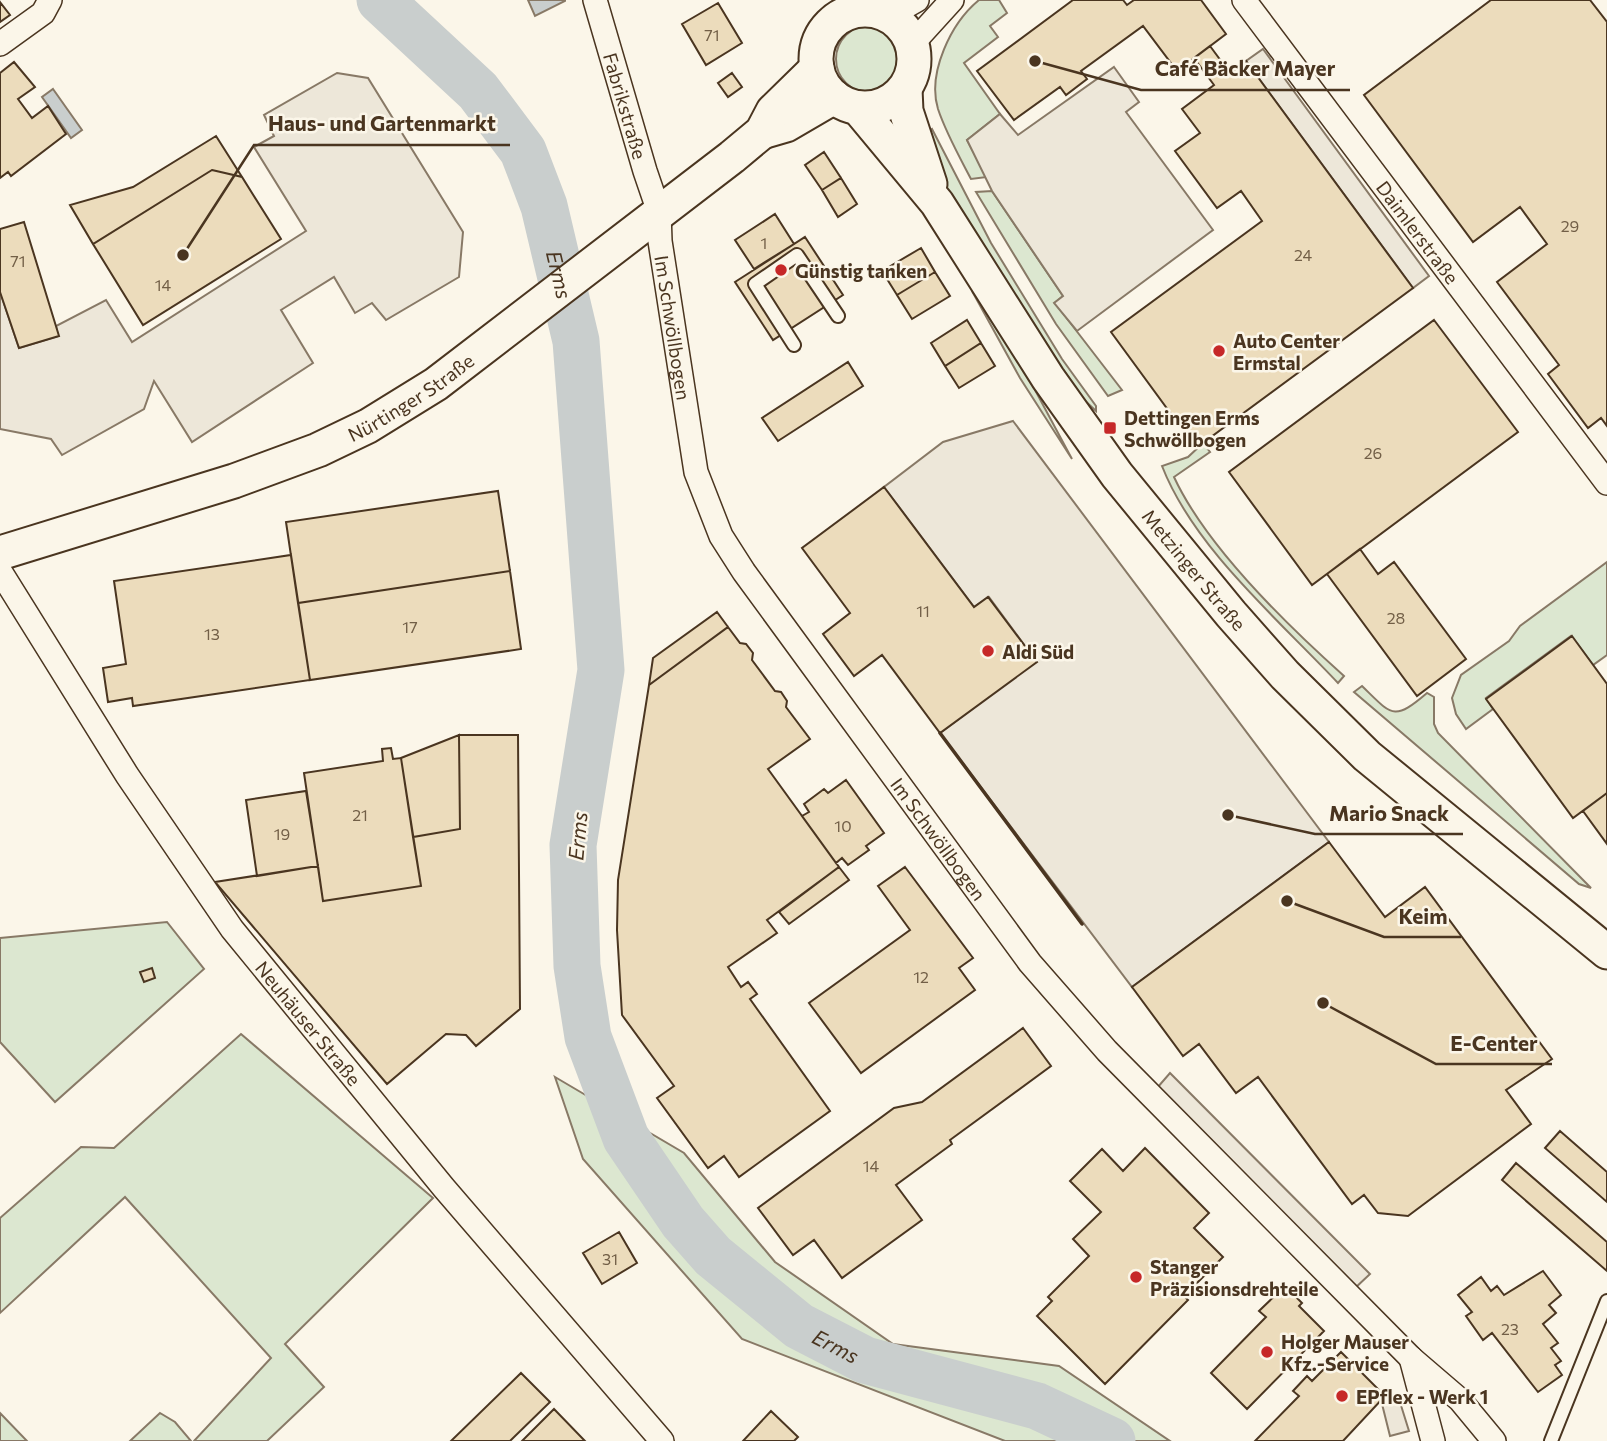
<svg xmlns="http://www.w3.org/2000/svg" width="1607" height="1441" viewBox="0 0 1607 1441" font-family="Commissioner,sans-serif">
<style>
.green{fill:#dce7d0;stroke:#887966;stroke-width:2}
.parking{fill:#ede7d9;stroke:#887966;stroke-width:2}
.water{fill:#c9cecd;stroke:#887966;stroke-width:2}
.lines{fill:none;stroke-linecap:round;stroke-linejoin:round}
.river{stroke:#c9cecd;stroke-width:47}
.building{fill:#ecdcbc;stroke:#4a3520;stroke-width:2}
.lane-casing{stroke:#4a3520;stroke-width:16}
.street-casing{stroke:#4a3520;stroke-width:26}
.secondary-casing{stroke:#4a3520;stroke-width:37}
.lane{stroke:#fbf6e9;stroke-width:12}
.street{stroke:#fbf6e9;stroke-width:23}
.secondary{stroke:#fbf6e9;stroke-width:33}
.wall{stroke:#4a3520;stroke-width:3.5}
.poi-dot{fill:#c62828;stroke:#fbf6e9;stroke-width:2.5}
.labels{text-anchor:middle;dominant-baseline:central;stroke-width:5;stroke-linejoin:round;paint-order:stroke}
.number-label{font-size:16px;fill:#725f47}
.street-label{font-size:19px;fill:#4a3520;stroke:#fbf6e9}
.poi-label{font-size:19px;font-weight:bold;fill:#4a3520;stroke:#fbf6e9;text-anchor:start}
.water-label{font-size:21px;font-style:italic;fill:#4a3520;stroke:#fbf6e9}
.leader{fill:none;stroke:#4a3520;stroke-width:2.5}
.callout-dot{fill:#4a3520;stroke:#fbf6e9;stroke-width:2.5}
.callout-label{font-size:21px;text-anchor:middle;font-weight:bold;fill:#4a3520;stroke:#fbf6e9;stroke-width:5;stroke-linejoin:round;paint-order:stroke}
</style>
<rect width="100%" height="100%" fill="#fbf6e9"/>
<path class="green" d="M979,0H999L1007,13L990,26L998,37L964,63L1000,114L967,140L987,177L971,179C959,156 946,133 938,109C927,73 951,23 979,0Z
M836 59a34 34 0 1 1 68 0a34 34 0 1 1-68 0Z
M932,129L991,243L1062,359L1096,406V411L1065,382L948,193L922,135Z
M992,191L1063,296L1055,303L1122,390L1108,396L1056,324L976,192Z
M972,291L1027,375L1072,459L1020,378Z
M1203,443L1210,452L1174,477C1206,546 1287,625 1344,676L1338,683C1278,619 1194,548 1162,466L1188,457Z
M1607,562V655L1593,665L1571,636L1486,698L1493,709L1466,729L1456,714L1452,698L1461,675L1509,641L1520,626Z
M1362,686C1392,715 1393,722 1427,693L1434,697V724L1438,733L1591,888L1579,884L1354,692Z
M167,922L204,969L55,1102L0,1042V938Z
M241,1034L433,1198L285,1344L324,1387L267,1441H194L271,1358L125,1197L0,1313V1218L81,1147L114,1148Z
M555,1077L684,1153L775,1262L893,1344L1059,1366L1170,1441H1005L742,1339L583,1159Z
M0,1413L27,1441H0Z
M160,1413L175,1422L191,1441H130Z"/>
<path class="parking" d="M1263,49L1429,276L1413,288L1246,61Z
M1114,67L1139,102L1126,112L1213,230L1077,331L1054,303L1063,296L992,191L967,140L1000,114L1018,135Z
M337,73L368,78L463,232L459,277L386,320L372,303L355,313L334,277L281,310L313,363L192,442L154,381L144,409L62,455L51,439L0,429V292L19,348L58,336L56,326L106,300L132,342L306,231L254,147L274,136L264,115Z
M1013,421L1329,842L1132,987L940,733L1036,661L989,597L974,607L884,487L943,442Z
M1170,1073L1370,1274L1354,1289L1157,1088Z
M1399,1399L1409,1431L1390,1436L1382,1404Z"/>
<path class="water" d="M528,0H565V1L535,16Z
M53,89L82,130L71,138L42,97Z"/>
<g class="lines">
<path class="river" id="s1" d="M380,0L478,91L523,151L544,206L576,341L601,670L573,845L577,966L588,1037L626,1138L683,1222L713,1256L799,1326L865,1360L1037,1406L1112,1441"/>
</g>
<path class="building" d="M1073,0H1123L1127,5L1134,0H1201L1226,34L1177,71L1143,26L1081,71L1087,79L1066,95L1060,87L1014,120L977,71Z
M1491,0H1590L1607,22V426L1601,418L1588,428L1548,374L1559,365L1497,282L1547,244L1520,207L1473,242L1364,95Z
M0,2L10,15L0,22Z
M718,3L742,43L706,65L682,24Z
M1210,46L1230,73L1246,61L1413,288L1196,448L1111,332L1262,221L1241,191L1217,208L1175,151L1200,133L1182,109L1214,85L1194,58Z
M14,62L35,87L18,99L32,118L48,106L66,134L11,176L8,172L0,178V73Z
M732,73L742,87L728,97L718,83Z
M216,136L242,177L212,170L93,244L70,205L133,187Z
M824,152L841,178L822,190L805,165Z
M212,170L242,177L281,239L143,325L93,244Z
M841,178L857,204L838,217L822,190Z
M775,214L794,244L754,269L735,240Z
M24,222L59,336L19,348L0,292V229Z
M805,237L843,295L773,340L735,282Z
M921,248L935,272L897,295L882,271Z
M935,272L950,296L912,319L897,295Z
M967,320L981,343L945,366L931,343Z
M1434,320L1518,432L1312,585L1229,472Z
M981,343L995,366L959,388L945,366Z
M848,362L863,386L778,441L762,418Z
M884,487L974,607L988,597L1037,662L940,733L882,655L854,676L823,634L850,613L802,548Z
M498,491L510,571L298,603L286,522Z
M1360,549L1378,574L1394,562L1466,659L1417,696L1327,574Z
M291,555L310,680L133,706L132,698L108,702L103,668L126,664L114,581Z
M510,571L521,649L310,680L298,603Z
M717,612L728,627L649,685L653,658Z
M728,627L740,643L746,644L753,653L752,660L775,691L781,692L787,701L786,707L810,739L768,769L839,867L767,920L777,933L728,967L741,987L748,982L757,994L750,999L830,1111L739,1177L724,1156L708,1168L657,1098L674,1086L622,1015L617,930L618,880L649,685Z
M1572,636L1607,684V793L1573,818L1486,699Z
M459,735H518L520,1009L476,1046L466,1035L446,1034L387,1084L215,882L318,866L323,901L421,886L413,837L460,829Z
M459,735L460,829L413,837L401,758Z
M391,748L393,759L401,758L421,886L323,901L304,773L383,761L382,749Z
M846,780L884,833L866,846L869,850L848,865L842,858L836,863L802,816L809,812L804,804L824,789L828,793Z
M306,791L318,866L257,876L246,800Z
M1607,793V844L1583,811Z
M1329,842L1385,917L1425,887L1552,1059L1506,1090L1531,1124L1408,1216L1378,1213L1364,1195L1352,1204L1258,1077L1236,1093L1199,1044L1183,1056L1132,987Z
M839,867L849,880L789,924L779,912Z
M905,867L973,958L959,968L975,990L861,1073L809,1003L910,930L878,886Z
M152,968L155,978L144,982L140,972Z
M1023,1028L1051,1066L950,1140L952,1144L896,1185L922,1220L842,1278L814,1240L793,1255L758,1208L894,1108L922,1102Z
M1560,1131L1607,1172V1202L1545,1148Z
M1145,1148L1209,1213L1194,1228L1223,1257L1184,1296L1188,1300L1105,1384L1037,1316L1052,1301L1048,1297L1089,1256L1073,1239L1101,1212L1070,1181L1102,1149L1123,1171Z
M1516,1163L1607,1242V1271L1502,1180Z
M619,1232L637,1263L602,1284L583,1253Z
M1543,1271L1561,1295L1549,1305L1556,1313L1543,1324L1558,1343L1551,1348L1561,1361L1555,1365L1562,1375L1538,1392L1492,1333L1483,1340L1466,1316L1472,1312L1458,1295L1481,1277L1491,1291L1497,1286L1504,1295Z
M1285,1286L1302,1303L1299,1306L1324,1331L1247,1409L1211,1373L1266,1317L1259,1311Z
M1341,1352L1385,1396L1343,1441H1255L1299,1396L1293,1391L1307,1376L1312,1381Z
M521,1373L550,1402L510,1441H451Z
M554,1409L585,1441H522Z
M771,1411L798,1437L794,1441H743Z"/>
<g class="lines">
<g class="lane-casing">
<path id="lane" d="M794,345L755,284L797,255L838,316
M1551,1441L1607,1301"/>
</g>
<g class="street-casing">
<g id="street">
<path id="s2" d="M595,0L645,171L659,212L660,241L696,472L721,536L744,572L1030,963L1107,1051L1411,1358L1460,1400L1494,1441"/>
<path id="s3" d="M1244,0L1607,483"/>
<path d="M889,16L917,0"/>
<path d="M0,44L43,13L50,0"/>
<path d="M912,44L952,0"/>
<path id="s4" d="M0,571L127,775L232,929L444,1188L662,1441"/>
<path d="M1411,1358L1433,1441"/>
</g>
</g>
<g class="secondary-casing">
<g id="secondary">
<circle cx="865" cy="59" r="49"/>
<path d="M905,89L906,111L930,184"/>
<path id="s5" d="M858,108L937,203L1048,378L1117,475L1231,614L1285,675L1367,756L1607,952"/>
<path d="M762,132L786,125L834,97"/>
<path id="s6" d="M0,553L234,481L318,450L368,426L436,384L732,157L762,132L773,111L817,68"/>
</g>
</g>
<use href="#lane" class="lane"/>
<use href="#street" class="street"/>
<use href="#secondary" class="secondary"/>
<path class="wall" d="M940,733L1082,924"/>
</g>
<g class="poi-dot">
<circle cx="781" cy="270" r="7"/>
<circle cx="1219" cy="351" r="7"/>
<rect x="1103" y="421" width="14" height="14" rx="3.5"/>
<circle cx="988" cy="651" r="7"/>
<circle cx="1136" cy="1277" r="7"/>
<circle cx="1267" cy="1352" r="7"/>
<circle cx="1342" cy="1396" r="7"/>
</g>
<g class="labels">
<g class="number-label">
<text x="712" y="34">71</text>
<text x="1570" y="225">29</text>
<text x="764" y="242">1</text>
<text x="1303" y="254">24</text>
<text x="18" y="260">71</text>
<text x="163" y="284">14</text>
<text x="1373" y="452">26</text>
<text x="923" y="610">11</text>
<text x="1396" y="617">28</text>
<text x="410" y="626">17</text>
<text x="212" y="633">13</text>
<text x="360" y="814">21</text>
<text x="843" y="825">10</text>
<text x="282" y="833">19</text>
<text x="921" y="976">12</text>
<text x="871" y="1165">14</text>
<text x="610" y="1258">31</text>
<text x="1510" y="1328">23</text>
</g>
<g class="street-label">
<text stroke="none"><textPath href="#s2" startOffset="110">Fabrikstraße</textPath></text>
<text stroke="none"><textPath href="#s3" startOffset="290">Daimlerstraße</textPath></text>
<text stroke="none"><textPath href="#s2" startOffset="338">Im Schwöllbogen</textPath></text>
<text stroke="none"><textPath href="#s6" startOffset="441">Nürtinger Straße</textPath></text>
<text stroke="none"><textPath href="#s5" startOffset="572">Metzinger Straße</textPath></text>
<text stroke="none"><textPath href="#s2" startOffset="926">Im Schwöllbogen</textPath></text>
<text stroke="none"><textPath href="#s4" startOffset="548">Neuhäuser Straße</textPath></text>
</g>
<g class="poi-label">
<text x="795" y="270">Günstig tanken</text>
<text x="1233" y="340">Auto Center<tspan x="1233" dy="22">Ermstal</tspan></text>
<text x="1124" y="417">Dettingen Erms<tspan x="1124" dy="22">Schwöllbogen</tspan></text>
<text x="1002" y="651">Aldi Süd</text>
<text x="1150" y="1266">Stanger<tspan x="1150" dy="22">Präzisionsdrehteile</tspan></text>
<text x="1281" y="1341">Holger Mauser<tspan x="1281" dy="22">Kfz.-Service</tspan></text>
<text x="1356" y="1396">EPflex - Werk 1</text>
</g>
<g class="water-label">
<text stroke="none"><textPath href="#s1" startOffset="338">Erms</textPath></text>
<text transform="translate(577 836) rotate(-85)">Erms</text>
<text stroke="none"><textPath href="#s1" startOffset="1514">Erms</textPath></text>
</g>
</g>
<path class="leader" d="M1035 61L1141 90H1350M183 255L254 145H510M1228 815L1315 834H1463M1287 901L1384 937H1461M1323 1003L1436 1064H1552"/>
<g class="callout-dot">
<circle cx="1035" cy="61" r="7"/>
<circle cx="183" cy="255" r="7"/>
<circle cx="1228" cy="815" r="7"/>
<circle cx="1287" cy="901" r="7"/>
<circle cx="1323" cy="1003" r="7"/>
</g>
<g class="callout-label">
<text x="1245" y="76">Café Bäcker Mayer</text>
<text x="382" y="131">Haus- und Gartenmarkt</text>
<text x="1389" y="821">Mario Snack</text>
<text x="1423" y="924">Keim</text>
<text x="1494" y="1051">E-Center</text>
</g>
</svg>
